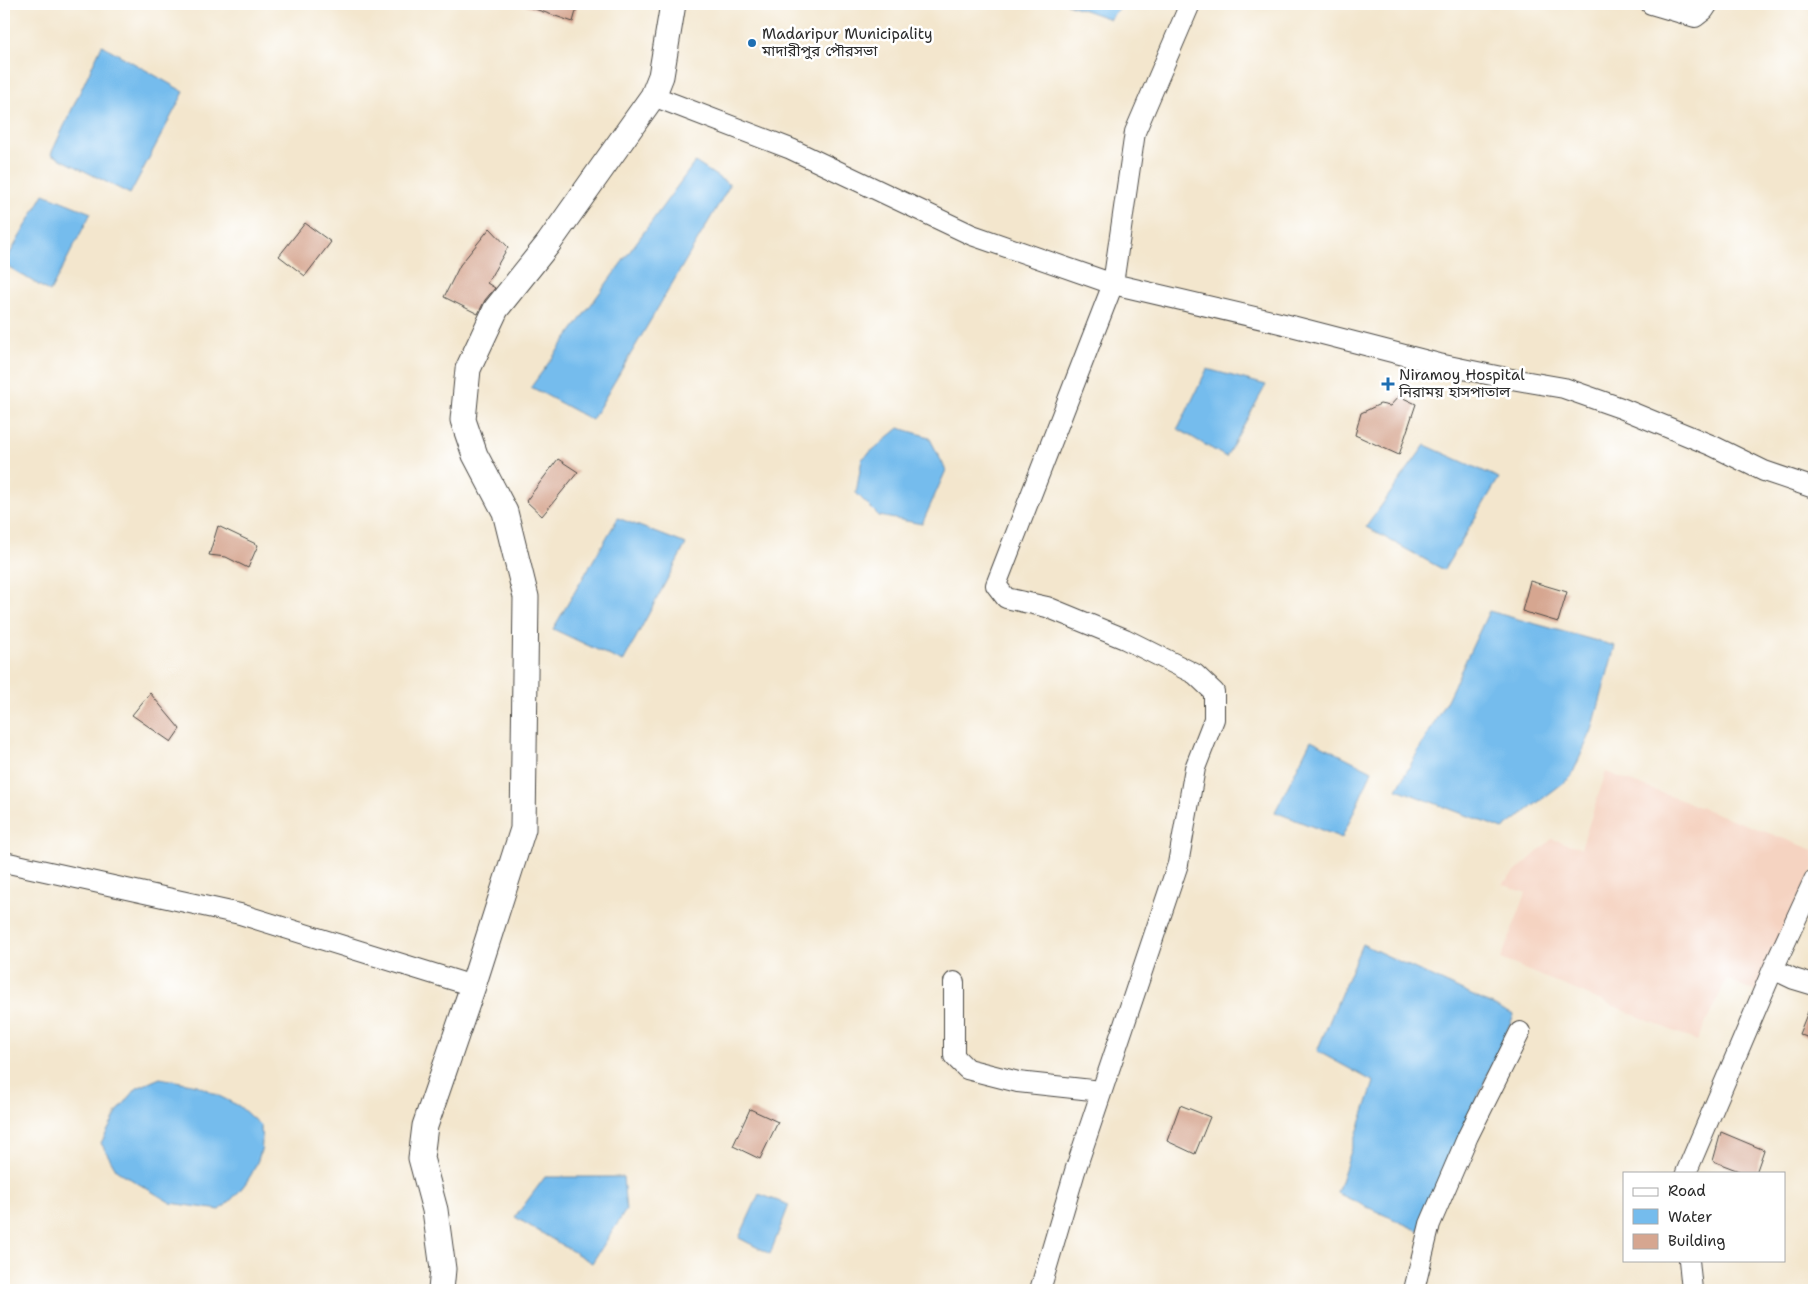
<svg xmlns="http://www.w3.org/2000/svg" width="1818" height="1294" viewBox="0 0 1818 1294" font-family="'Shantell Sans','Noto Sans Bengali',sans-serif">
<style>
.built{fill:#f5d3c1}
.water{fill:#75bced;stroke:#50748c}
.building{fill:#d6a690}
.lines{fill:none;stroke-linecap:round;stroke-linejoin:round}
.minor-casing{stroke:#494743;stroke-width:22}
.tertiary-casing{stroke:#494743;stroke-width:27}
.minor{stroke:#fff;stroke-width:20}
.tertiary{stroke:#fff;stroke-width:25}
.poi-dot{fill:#1f6fb2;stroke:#fff;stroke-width:2}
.labels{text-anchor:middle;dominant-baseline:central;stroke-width:5;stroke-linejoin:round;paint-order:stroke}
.poi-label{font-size:15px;fill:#2b2b2b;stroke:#fff;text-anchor:start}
</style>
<rect width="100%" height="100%" fill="#fff"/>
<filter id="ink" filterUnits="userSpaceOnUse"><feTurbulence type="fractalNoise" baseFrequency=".02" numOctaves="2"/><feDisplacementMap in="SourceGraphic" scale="10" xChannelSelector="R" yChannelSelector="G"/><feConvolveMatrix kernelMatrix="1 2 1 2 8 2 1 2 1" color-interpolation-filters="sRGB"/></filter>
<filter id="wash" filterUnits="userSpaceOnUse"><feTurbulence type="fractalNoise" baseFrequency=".0096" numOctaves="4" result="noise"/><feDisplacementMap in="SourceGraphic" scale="20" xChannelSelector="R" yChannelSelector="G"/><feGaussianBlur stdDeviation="1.12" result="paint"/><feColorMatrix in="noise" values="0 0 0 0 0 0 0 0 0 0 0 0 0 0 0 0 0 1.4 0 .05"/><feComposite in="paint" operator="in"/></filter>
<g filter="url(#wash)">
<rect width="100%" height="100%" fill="#f3e6cd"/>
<path class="built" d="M1606,772L1814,850V868L1756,992L1727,979L1697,1041L1501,959L1526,893L1502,884L1552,839L1581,848Z"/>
<path class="water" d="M1067,4H1122L1110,19Z
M102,45L184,92L130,194L51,154Z
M695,162L730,185L592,420L531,387Z
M44,194L91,213L50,292L4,264Z
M1207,369L1266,385L1226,457L1178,429Z
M899,428L929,437L946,470L922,524L879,516L856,493L862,459Z
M1425,445L1499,478L1444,570L1366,527Z
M618,518L686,544L623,662L553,629Z
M1489,611L1615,646L1592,730L1571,777L1503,829L1397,789L1448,698Z
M1311,740L1372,771L1342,838L1275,812Z
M1362,944L1514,1015L1419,1231L1337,1193L1374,1082L1317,1051Z
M160,1078L197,1085L239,1106L261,1126C261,1134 263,1143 261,1150C255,1175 240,1193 220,1210L171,1203L117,1171L101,1143L118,1111L137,1088Z
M545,1177H623L626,1210L592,1263L515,1217Z
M759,1194L789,1205L770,1254L739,1238Z"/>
<g id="blocks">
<path class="building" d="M526,4H578L573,22L526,6Z
M305,223L331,242L305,276L279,256Z
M490,228L508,247L487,283L495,288L485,300L478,314L444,297L460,265Z
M1399,396L1416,404L1399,455L1355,435L1361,413L1380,404L1390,406Z
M558,459L578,472L542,516L526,501Z
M218,526L258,545L248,568L226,557L209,555Z
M1530,581L1567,592L1558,622L1522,611Z
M150,693L180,729L171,742L132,715Z
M1814,997V1040L1799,1034Z
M1180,1105L1210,1117L1195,1154L1167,1141Z
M750,1109L778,1122L760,1159L733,1146Z
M1721,1132L1764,1150L1756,1173H1744L1713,1161Z"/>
</g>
</g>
<g filter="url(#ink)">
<use href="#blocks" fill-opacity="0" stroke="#494743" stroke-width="1"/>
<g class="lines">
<g class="minor-casing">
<path id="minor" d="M1651,4L1695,17L1704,10L1708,4
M653,96L791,149L972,235L1113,284L1284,324L1439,364L1506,378L1564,388L1621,408L1713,446L1764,471L1814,488
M4,862L240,914L473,986
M1814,880L1773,969L1794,979L1814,985
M954,982V1056L967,1069L1018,1082L1101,1091
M1686,1173L1773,969
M1689,1260L1692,1290
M1040,1290L1075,1171L1178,864L1195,768L1214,719V692L1195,674L1125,639L1047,607L1006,598L996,585L1113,284L1135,132L1190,4
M1414,1290L1430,1224L1468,1136L1520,1032"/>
</g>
<g class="tertiary-casing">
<path id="tertiary" d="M441,1290L443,1269L435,1210L421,1158L425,1126L473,986L523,829L526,597L505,512L475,455L463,420L468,369L496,309L548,244L653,96L661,76L673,4"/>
</g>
<use href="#minor" class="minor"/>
<use href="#tertiary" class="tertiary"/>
</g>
</g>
<g class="poi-dot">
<circle cx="752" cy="43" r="5"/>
<path d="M1385.5 376.5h5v5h5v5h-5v5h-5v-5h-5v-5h5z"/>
</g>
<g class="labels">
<g class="poi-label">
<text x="762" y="34">Madaripur Municipality<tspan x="762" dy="17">মাদারীপুর পৌরসভা</tspan></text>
<text x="1399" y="375">Niramoy Hospital<tspan x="1399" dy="17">নিরাময় হাসপাতাল</tspan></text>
</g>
</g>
<rect width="1818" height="1294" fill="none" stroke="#fff" stroke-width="20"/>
<rect x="1623" y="1172" width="162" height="90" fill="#ffffff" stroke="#aaaaaa"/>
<rect x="1633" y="1188" width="25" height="8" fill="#ffffff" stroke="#aaaaaa"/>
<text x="1668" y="1196" font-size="15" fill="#2b2b2b">Road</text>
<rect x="1633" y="1209" width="25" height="15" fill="#75bced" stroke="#aaaaaa"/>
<text x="1668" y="1222" font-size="15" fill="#2b2b2b">Water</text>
<rect x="1633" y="1234" width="25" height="15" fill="#d6a690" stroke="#aaaaaa"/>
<text x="1668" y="1246" font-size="15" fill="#2b2b2b">Building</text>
</svg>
